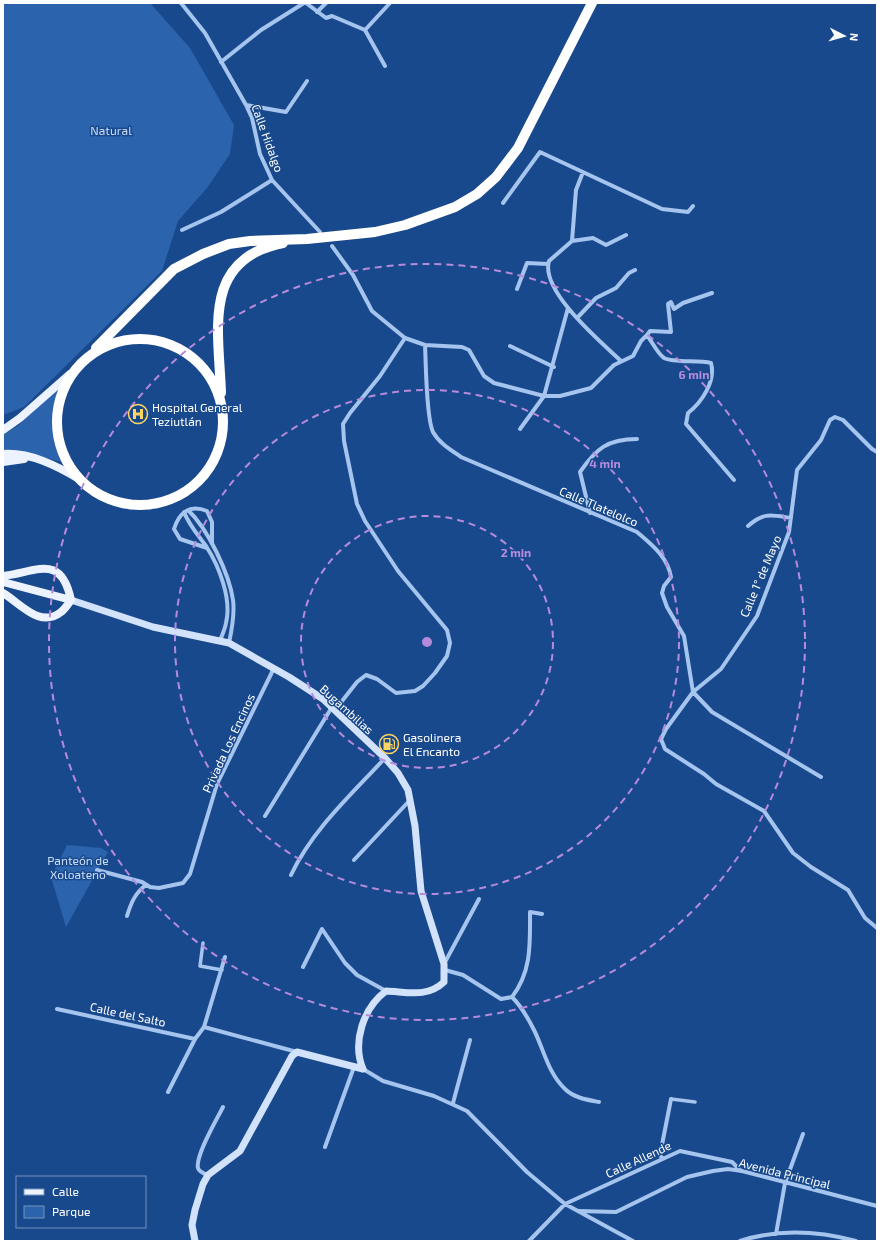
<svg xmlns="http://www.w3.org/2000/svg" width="880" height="1244" viewBox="0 0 880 1244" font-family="'Exo 2',sans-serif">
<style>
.green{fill:#2b63ac}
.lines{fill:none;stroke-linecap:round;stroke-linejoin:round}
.pedestrian{stroke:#a5c4ee;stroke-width:3.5}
.minor{stroke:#a5c4ee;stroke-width:4}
.secondary{stroke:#d2e2fa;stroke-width:7}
.primary{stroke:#ecf3ff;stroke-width:8}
.motorway{stroke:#fff;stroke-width:10}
.ring{fill:none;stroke:#b68bdc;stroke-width:2;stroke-dasharray:7 5}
.labels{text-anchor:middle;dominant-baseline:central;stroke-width:3;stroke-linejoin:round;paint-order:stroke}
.park-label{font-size:12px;fill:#cbdffa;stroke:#19498d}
.street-label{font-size:12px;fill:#fff;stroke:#19498d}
.poi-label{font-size:12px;fill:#fff;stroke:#19498d;text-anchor:start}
.centre{fill:#b68bdc;stroke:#19498d;stroke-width:2}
.ring-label{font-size:12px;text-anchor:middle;font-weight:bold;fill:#b68bdc;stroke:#19498d;stroke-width:3;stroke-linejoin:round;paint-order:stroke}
</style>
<rect width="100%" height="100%" fill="#19498d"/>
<path class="green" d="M3,3H150L190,48L234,125L230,154L207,188L178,221L162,271L24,407L3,415Z
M58,389C54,419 53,435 65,463L24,452H3V435L19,425Z
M67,845L101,848L108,852L66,927L51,877Z"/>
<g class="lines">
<path class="pedestrian" d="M203,943L200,966L222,970
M671,1099L695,1102"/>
<path class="minor" d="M181,3L205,33L246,105L252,118L260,154L272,180L320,232
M306,3L326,18L332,16L365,30L385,66
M317,12L326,3
M365,30L390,3
M221,62L261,30L304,3
M246,105L286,112L307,81
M583,172L576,190L572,241L549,261C540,291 601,342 621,361
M503,203L540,152L662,209L688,212L693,206
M182,230L221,212L272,180
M572,241L593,238L606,245L626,235
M332,246L353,275L372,311L405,338L425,345L462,347L469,350L484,376L494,383L544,396H560L591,388L614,365L633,356L641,341L647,335C652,342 658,354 664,358C674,363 698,360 711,363C716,381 702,402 688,413L686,424L734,480
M517,289L527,263L548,264
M577,318L596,298L616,288L629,273L635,270
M647,335L650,331L671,332L668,304L671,302L674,309L683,303L712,293
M425,345C426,363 426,418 433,432C439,443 451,450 461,457L637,532C651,544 668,557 671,577L664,586L662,593L667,607L684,636L693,692
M510,346L554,367
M520,429L544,396L568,308
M877,452L872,449L843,420L835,417L830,420L821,440L797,470L789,532L757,616L721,669L693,692L666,729L661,739L665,749L704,774L716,784L764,811L793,853L811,867L848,890L865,918L877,928
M188,510C208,529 229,573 233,600C235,614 232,629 229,643
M184,512C189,525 198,535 206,546C219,566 232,599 226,623C225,629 222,635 220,641
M590,513L580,472C596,449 607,439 637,439
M748,526C764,512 771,515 791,518
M207,548L180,539L174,529C179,513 189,504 207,511L212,522V544
M693,692L712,712L821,777
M335,710L357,682L366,675L377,679L396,693L415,691L423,686L435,673L447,656L450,643L447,630L398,571L365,521L357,504L344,441L343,424L350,413L380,376L405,338
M265,816L332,707
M354,860L410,800
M97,870L142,882L150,887L159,888L183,883L190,874L217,784L274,668
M291,875C313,829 351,795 385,758
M127,916C131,903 135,893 146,885
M444,964L479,899
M303,967L322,929L345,963L357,975L386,991
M445,970L463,975L501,999L512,997
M512,997C521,1006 528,1018 534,1030C544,1050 548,1073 565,1089C574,1098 588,1100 599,1102
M512,997C532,971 530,943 530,912L542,914
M57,1009L195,1039
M204,1027L297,1052
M363,1069L383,1081L434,1096L467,1111L527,1172L565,1204L633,1241
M168,1092L195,1039L204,1027L225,957
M453,1103L470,1040
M325,1147L354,1067
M662,1158L660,1155L671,1099
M208,1175C205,1174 199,1172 198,1168C195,1156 217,1119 223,1107
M579,1211L616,1212L687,1177L713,1171L728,1169L742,1171L877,1206
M776,1234L785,1183L803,1134
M529,1241L565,1204L680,1151L732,1162L741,1171
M740,1241C777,1229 818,1231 856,1241"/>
<path class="secondary" d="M71,600L153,627L229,643L289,677L323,699L385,758L398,773L408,790L415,826L421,891L444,964V982C427,998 408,992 386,991C363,1008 352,1043 363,1069
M195,1241L192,1225L195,1210L203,1184L208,1175L240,1151L292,1056L297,1052L363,1069"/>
<path class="primary" d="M3,430L20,418L70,374
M3,454C30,452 57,466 79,479
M3,462L24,459
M3,576C37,572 61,553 71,600C68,604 65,609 61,612C40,629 20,603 3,593
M3,582L71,600"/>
<path class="motorway" d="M57 422a83 83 0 1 1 166 0a83 83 0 1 1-166 0Z
M96,348L174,269L203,254L229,244L250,241L307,239L375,232L405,225L455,207L477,194L496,177L518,148L592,3
M221,393C219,331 201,259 283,243"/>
</g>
<g class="ring">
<circle cx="427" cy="642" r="126"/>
<circle cx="427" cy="642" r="252"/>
<circle cx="427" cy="642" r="378"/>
</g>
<defs>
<g id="hospital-ring" transform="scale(1)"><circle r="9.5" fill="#19498d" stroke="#ffd562" stroke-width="1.5"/><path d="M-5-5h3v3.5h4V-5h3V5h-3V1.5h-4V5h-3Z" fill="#ffd562"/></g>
<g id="fuel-ring" transform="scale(1)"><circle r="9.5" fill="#19498d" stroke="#ffd562" stroke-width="1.5"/><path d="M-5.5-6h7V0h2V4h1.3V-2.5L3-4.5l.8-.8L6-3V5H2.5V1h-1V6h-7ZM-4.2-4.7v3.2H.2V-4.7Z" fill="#ffd562"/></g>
</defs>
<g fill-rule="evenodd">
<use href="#hospital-ring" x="138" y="414"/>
<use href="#fuel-ring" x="389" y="744"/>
</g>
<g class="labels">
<g class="park-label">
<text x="111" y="130">Natural</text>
<text x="78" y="860">Panteón de<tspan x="78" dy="14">Xoloateno</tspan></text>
</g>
<g class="street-label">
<text transform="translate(268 138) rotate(70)">Calle Hidalgo</text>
<text transform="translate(599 506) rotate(23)">Calle Tlatelolco</text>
<text transform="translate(760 576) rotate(-67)">Calle 1° de Mayo</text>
<text transform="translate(347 709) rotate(42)">Bugambilias</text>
<text transform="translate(228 743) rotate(-65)">Privada Los Encinos</text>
<text transform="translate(128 1014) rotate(12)">Calle del Salto</text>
<text transform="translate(638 1159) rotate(-25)">Calle Allende</text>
<text transform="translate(785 1173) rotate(14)">Avenida Principal</text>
</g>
<g class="poi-label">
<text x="152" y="407">Hospital General<tspan x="152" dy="14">Teziutlán</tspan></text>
<text x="403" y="737">Gasolinera<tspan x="403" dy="14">El Encanto</tspan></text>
</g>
</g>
<circle cx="427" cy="642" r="6" class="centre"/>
<g class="ring-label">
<text x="694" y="379">6 min</text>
<text x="605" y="468">4 min</text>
<text x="516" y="557">2 min</text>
</g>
<rect width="880" height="1244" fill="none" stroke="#ffffff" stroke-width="8"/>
<rect x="16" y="1176" width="130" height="52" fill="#19498d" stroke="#7592bb"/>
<rect x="24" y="1189" width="20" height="6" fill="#ecf3ff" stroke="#7592bb"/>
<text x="52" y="1196" font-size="12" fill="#ffffff">Calle</text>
<rect x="24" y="1206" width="20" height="12" fill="#2b63ac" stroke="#7592bb"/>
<text x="52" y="1216" font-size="12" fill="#ffffff">Parque</text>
<g transform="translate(844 36) rotate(96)" stroke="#19498d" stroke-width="3" paint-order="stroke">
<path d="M0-3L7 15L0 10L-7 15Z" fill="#ffffff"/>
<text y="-6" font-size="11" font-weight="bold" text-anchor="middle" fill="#ffffff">N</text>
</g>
</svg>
